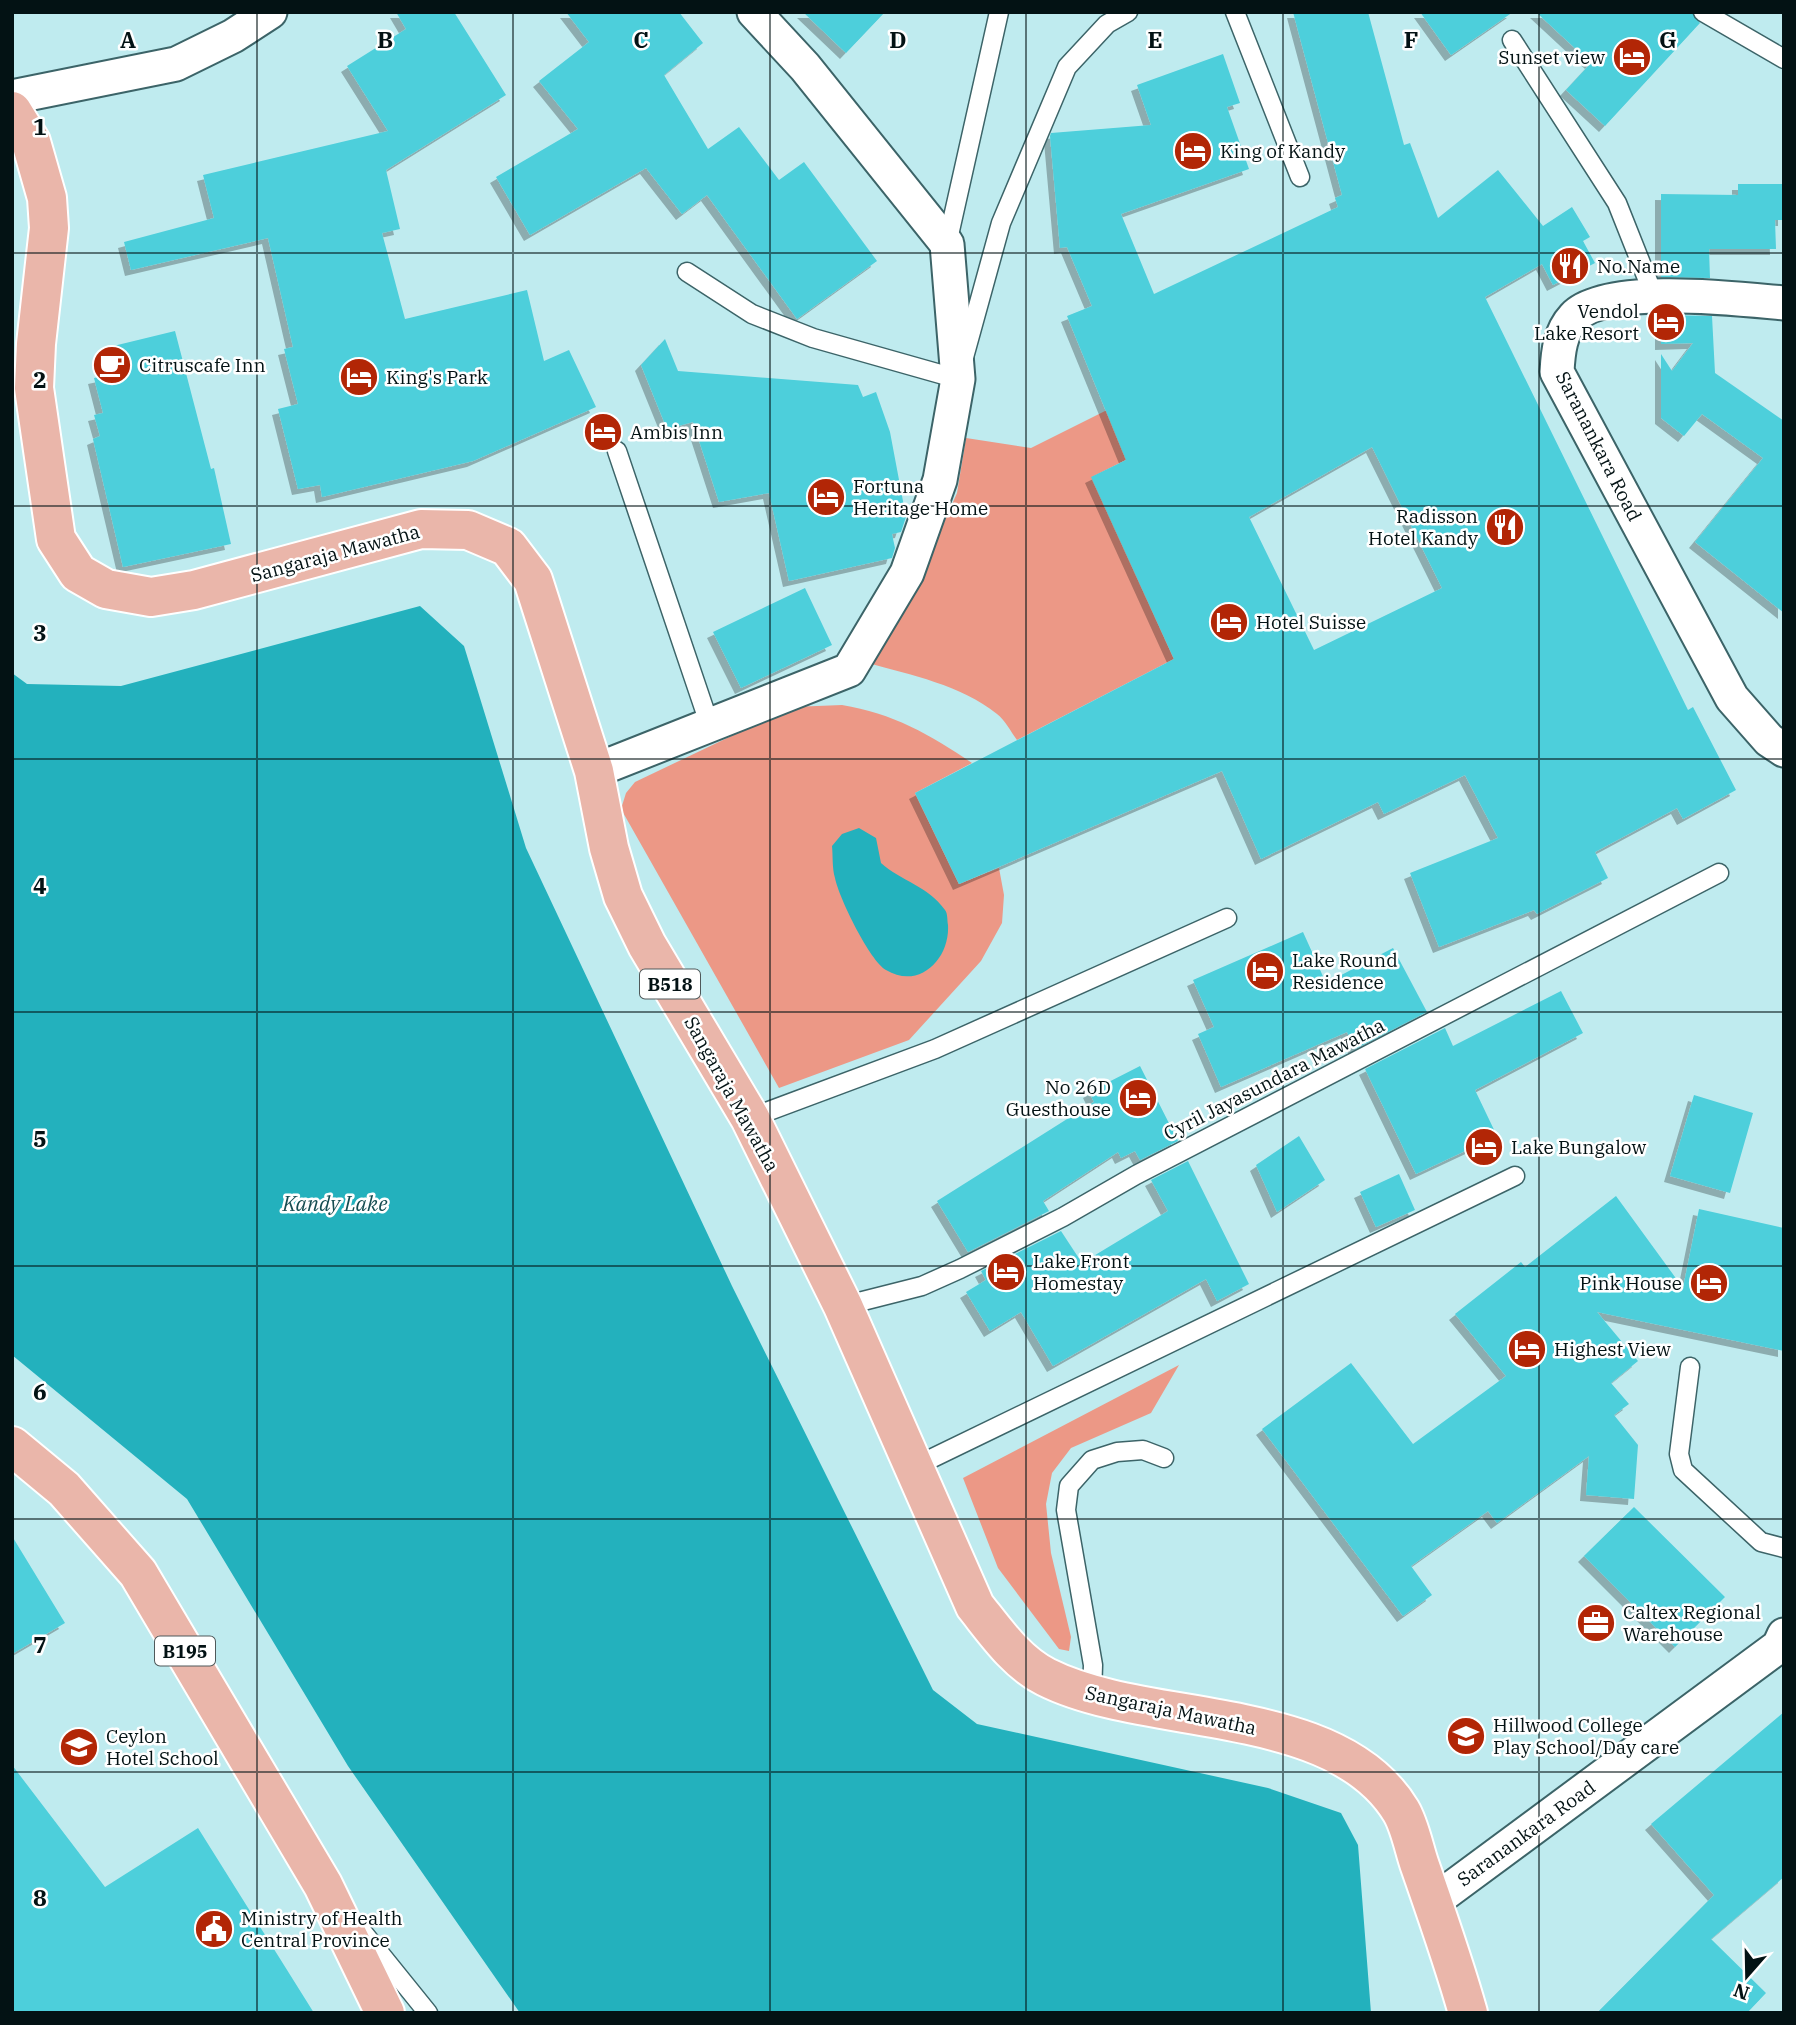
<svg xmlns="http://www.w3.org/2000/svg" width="1796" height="2025" viewBox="0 0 1796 2025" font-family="'IBM Plex Serif',serif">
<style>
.green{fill:#ec9886}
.water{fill:#23b1bd}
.building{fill:#4ecfdb;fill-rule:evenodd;filter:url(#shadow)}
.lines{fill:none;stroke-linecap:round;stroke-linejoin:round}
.service-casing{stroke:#3c6468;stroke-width:21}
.minor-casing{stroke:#3c6468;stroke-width:37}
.primary-casing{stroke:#fff;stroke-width:42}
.service{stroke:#fff;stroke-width:18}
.minor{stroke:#fff;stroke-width:33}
.primary{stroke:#eab6aa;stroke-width:38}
.grid{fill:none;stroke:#031214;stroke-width:2;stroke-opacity:0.55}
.labels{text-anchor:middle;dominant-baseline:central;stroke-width:5;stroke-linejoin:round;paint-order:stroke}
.shield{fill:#fff;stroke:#4f595a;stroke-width:2}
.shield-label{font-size:18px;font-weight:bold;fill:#031214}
.poi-label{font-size:19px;fill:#031214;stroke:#fff;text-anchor:start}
.street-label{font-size:19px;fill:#031214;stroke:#fff}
.water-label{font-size:21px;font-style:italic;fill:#154d52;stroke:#fff}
.grid-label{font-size:23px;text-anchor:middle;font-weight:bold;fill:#031214;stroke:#fff;stroke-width:5;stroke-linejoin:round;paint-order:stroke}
</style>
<defs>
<filter id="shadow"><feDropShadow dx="-6" dy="6" stdDeviation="0" flood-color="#0004"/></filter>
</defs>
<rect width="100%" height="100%" fill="#bfebef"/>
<path class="green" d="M1107,410L1211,417L1092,477L1174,659L1017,740C1011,732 1005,720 997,714C961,685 911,675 868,663L922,572L957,493L966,438L1031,448Z
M842,705C892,713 931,735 972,763L915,793L959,884L999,868L1004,895L1002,923L981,961L909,1040L779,1088L621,809L626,793L635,782L792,707Z
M1179,1365L1151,1413L1071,1448L1052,1473L1046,1504L1051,1553L1071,1637L1069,1651L1059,1649L998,1568L963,1478Z"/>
<path class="water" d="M420,606L464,646L526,848L732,1286L933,1690L977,1724L1268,1788L1341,1813L1358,1845L1371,2013H520L348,1766L187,1499L12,1355V673L27,684L121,686Z
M859,828L876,838L881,863C901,881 928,886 945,910C948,914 947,920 948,925C950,959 919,990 886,970C870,961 839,898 835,878C832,868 833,856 832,846L842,834Z"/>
<path class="building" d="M396,12H454L506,95L386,170L400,229L382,233L405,319L527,290L544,361L569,350L596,407L473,461L322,497L320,485L298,489L278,409L298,404L284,349L293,347L268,238L131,270L124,242L214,218L203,175L388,131L347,66L406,29Z
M566,12H679L703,43L664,75L708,149L739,127L779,180L804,162L877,261L797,319L707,195L682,214L646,168L530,235L496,177L578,129L539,81L589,42Z
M803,12H885L846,53Z
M1293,12H1368L1404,145L1410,143L1438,218L1498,170L1543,226L1572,207L1590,237L1583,241L1595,263L1553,285L1542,264L1485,297L1688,710L1693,707L1736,790L1683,819L1677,808L1595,852L1608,878L1537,914L1534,910L1439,947L1410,873L1498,838L1465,775L1384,814L1378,802L1261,859L1222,771L959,884L915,793L1174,659L1091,477L1126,460L1067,316L1092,306L1067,247L1060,248L1050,136L1051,133L1151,125L1137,85L1223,54L1240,103L1227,107L1249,169L1121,214L1154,294L1338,207L1335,198L1342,195ZM1372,447L1442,588L1314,650L1249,517Z
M1420,12H1513L1451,55Z
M1536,12H1692L1700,23L1605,126L1566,90L1591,63Z
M1738,184H1784V220H1775L1776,249H1709L1710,278L1661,277V194L1738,195Z
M1661,315L1712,316L1715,373L1784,421V613L1695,542L1763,458L1702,414L1684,436L1661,418V354L1672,371L1693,343L1661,344Z
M175,331L211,469L214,468L231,544L123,567L93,439L100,436L94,415L103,413L94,378L108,375L101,349Z
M665,339L678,371L858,385L863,397L876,392L890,432L906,517L901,532L892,534L895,548L892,558L789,581L769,493L719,502L693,422L667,429L641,365Z
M805,588L832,645L741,688L713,632Z
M1303,932L1326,983L1393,948L1427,1012L1355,1049L1347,1032L1221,1087L1198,1034L1214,1027L1193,980Z
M1561,991L1583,1033L1475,1090L1497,1136L1416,1174L1365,1069L1445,1028L1453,1046Z
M1140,1066L1178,1141L1140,1160L1135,1151L1121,1158L1118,1152L1043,1201L1049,1211L968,1252L937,1201L1094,1102L1089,1092Z
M1694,1095L1753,1113L1730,1193L1670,1176Z
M1299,1136L1325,1180L1277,1212L1256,1165Z
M1188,1161L1249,1284L1217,1301L1206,1279L1053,1366L1021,1312L990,1331L966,1292L986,1280L981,1271L1061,1231L1082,1263L1168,1211L1151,1180Z
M1399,1174L1415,1210L1376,1227L1360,1192Z
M1616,1196L1683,1288L1699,1209L1784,1228V1351L1597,1312L1638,1361L1611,1383L1629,1404L1614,1415L1638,1445L1634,1499L1586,1495L1589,1456L1497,1523L1488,1511L1411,1566L1432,1595L1403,1616L1262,1429L1351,1363L1413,1444L1506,1376L1455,1314L1521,1262L1525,1267Z
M1634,1507L1725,1597L1675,1647L1584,1556Z
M12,1536L65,1623L12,1654Z
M1784,1712V1877L1711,1939L1766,1993L1747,2013H1597L1714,1895L1651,1824Z
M12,1765L105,1887L198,1828L314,2013H12Z"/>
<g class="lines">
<g class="service-casing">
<path id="service" d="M1235,12L1300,177
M1703,12L1784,59
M1512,40L1617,203L1654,296
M947,244L999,12
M687,272L752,314L813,338L958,379L1001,223L1067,67L1107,24L1128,12
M617,451L709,723
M750,1118L935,1049L1227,918
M843,1306L922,1286L960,1269L1063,1217L1136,1175L1719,873
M1690,1367L1679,1454L1683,1470L1761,1542L1784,1548
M916,1466L1515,1176
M1092,1695L1093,1665L1066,1510L1069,1486L1092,1460L1117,1452L1143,1450L1164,1458
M357,1925L428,2013"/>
</g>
<g class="minor-casing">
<path id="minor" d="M12,97L176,64L233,36L270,12
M1784,303C1739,299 1605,283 1574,317C1560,332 1558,352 1557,372L1732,698L1769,740L1784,750
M594,771L849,670L907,573L940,480L958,379L947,244L805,67L754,12
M1433,1902L1779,1646L1784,1635"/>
</g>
<g class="primary-casing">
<path id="primary" d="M12,111L31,142L47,198L49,228L36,344L34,388L56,539L78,573L106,589L151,597L194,590L421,529L468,530L508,547L533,580L594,771L609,848L623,896L647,945L750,1118L843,1306L975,1606C995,1631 1016,1662 1046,1677C1147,1728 1336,1703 1401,1811C1410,1826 1414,1849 1420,1866C1437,1915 1454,1963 1468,2013
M12,1446L64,1489L138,1573L323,1885L385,2013"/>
</g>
<use href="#service" class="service"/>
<use href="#minor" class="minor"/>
<use href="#primary" class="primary"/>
</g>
<path class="grid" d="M257,12V2013M513,12V2013M770,12V2013M1026,12V2013M1283,12V2013M1539,12V2013M12,253H1784M12,506H1784M12,759H1784M12,1012H1784M12,1266H1784M12,1519H1784M12,1772H1784"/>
<defs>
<g id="hotel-disc" transform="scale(2.0125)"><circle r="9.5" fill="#b22606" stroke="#fff"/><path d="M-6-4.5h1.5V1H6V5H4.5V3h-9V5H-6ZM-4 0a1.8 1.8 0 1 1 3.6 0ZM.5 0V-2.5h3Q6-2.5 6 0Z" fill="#fff"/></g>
<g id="restaurant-disc" transform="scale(2.0125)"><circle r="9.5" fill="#b22606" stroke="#fff"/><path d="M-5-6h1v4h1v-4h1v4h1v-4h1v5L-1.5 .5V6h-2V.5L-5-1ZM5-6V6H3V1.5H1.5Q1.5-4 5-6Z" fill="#fff"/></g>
<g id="cafe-disc" transform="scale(2.0125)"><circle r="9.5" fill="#b22606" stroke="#fff"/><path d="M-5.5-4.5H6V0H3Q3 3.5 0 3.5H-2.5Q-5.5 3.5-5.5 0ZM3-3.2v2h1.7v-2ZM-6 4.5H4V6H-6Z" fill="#fff"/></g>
<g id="office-disc" transform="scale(2.0125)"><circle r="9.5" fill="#b22606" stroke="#fff"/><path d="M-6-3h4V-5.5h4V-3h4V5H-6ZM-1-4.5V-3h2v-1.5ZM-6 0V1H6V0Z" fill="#fff"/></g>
<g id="school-disc" transform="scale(2.0125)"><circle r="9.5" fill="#b22606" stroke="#fff"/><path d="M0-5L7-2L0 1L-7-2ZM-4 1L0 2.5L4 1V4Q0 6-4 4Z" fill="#fff"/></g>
<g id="university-disc" transform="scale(2.0125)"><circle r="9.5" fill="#b22606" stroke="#fff"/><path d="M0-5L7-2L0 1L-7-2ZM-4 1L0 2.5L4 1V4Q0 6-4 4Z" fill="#fff"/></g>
<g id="civic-disc" transform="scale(2.0125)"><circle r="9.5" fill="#b22606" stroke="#fff"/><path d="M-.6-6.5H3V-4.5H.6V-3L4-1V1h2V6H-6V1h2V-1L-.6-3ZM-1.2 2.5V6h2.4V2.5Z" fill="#fff"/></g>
</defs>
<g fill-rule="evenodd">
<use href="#hotel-disc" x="1632" y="57"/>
<use href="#hotel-disc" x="1193" y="151"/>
<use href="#restaurant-disc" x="1570" y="266"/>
<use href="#hotel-disc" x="1666" y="322"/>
<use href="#cafe-disc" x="112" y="365"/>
<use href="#hotel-disc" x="359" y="377"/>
<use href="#hotel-disc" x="603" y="432"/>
<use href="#hotel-disc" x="826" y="497"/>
<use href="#restaurant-disc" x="1505" y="527"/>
<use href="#hotel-disc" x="1229" y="622"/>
<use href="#hotel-disc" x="1265" y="971"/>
<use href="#hotel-disc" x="1138" y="1098"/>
<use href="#hotel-disc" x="1484" y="1147"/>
<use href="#hotel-disc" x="1006" y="1272"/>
<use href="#hotel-disc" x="1709" y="1283"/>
<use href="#hotel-disc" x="1527" y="1349"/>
<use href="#office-disc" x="1596" y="1623"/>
<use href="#school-disc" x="1466" y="1736"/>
<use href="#university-disc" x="79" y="1747"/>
<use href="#civic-disc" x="214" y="1929"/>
</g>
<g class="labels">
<g class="shield">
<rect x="640" y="969.5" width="60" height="29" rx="5"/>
<rect x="155" y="1636.5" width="60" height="29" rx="5"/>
</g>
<g class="shield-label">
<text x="670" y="984">B518</text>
<text x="185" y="1651">B195</text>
</g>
<g class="poi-label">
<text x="1605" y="57" text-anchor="end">Sunset view</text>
<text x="1220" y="151">King of Kandy</text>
<text x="1597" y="266">No.Name</text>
<text x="1639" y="311" text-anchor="end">Vendol<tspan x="1639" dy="22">Lake Resort</tspan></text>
<text x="139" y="365">Citruscafe Inn</text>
<text x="386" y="377">King's Park</text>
<text x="630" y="432">Ambis Inn</text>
<text x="853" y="486">Fortuna<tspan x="853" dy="22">Heritage Home</tspan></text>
<text x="1478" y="516" text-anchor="end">Radisson<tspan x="1478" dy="22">Hotel Kandy</tspan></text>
<text x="1256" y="622">Hotel Suisse</text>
<text x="1292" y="960">Lake Round<tspan x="1292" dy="22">Residence</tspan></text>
<text x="1111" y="1087" text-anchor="end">No 26D<tspan x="1111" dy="22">Guesthouse</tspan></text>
<text x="1511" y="1147">Lake Bungalow</text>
<text x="1033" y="1261">Lake Front<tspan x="1033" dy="22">Homestay</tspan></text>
<text x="1682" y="1283" text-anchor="end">Pink House</text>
<text x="1554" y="1349">Highest View</text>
<text x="1623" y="1612">Caltex Regional<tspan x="1623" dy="22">Warehouse</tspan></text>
<text x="1493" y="1725">Hillwood College<tspan x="1493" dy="22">Play School/Day care</tspan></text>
<text x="106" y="1736">Ceylon<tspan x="106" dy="22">Hotel School</tspan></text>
<text x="241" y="1918">Ministry of Health<tspan x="241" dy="22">Central Province</tspan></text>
</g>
<g class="street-label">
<text transform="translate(1599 446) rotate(63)">Saranankara Road</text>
<text transform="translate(335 553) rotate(-15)">Sangaraja Mawatha</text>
<text transform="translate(1274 1079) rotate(-27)">Cyril Jayasundara Mawatha</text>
<text transform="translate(732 1094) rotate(61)">Sangaraja Mawatha</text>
<text transform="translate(1171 1710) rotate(12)">Sangaraja Mawatha</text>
<text transform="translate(1526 1833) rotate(-36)">Saranankara Road</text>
</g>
<g class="water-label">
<text x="335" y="1203">Kandy Lake</text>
</g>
</g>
<g class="grid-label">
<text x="128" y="48">A</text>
<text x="385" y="48">B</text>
<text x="641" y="48">C</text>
<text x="898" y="48">D</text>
<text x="1155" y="48">E</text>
<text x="1411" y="48">F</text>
<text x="1668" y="48">G</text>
<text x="40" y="135">1</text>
<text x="40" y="388">2</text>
<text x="40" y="641">3</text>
<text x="40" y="894">4</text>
<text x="40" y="1147">5</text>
<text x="40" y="1400">6</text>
<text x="40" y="1653">7</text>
<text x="40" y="1906">8</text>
</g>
<rect width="1796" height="2025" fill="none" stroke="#031214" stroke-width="28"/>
<g transform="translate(1747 1976) rotate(200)" stroke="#ffffff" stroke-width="5" paint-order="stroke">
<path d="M0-5L12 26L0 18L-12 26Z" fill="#031214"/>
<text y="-10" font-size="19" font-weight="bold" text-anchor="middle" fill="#031214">N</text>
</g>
</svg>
